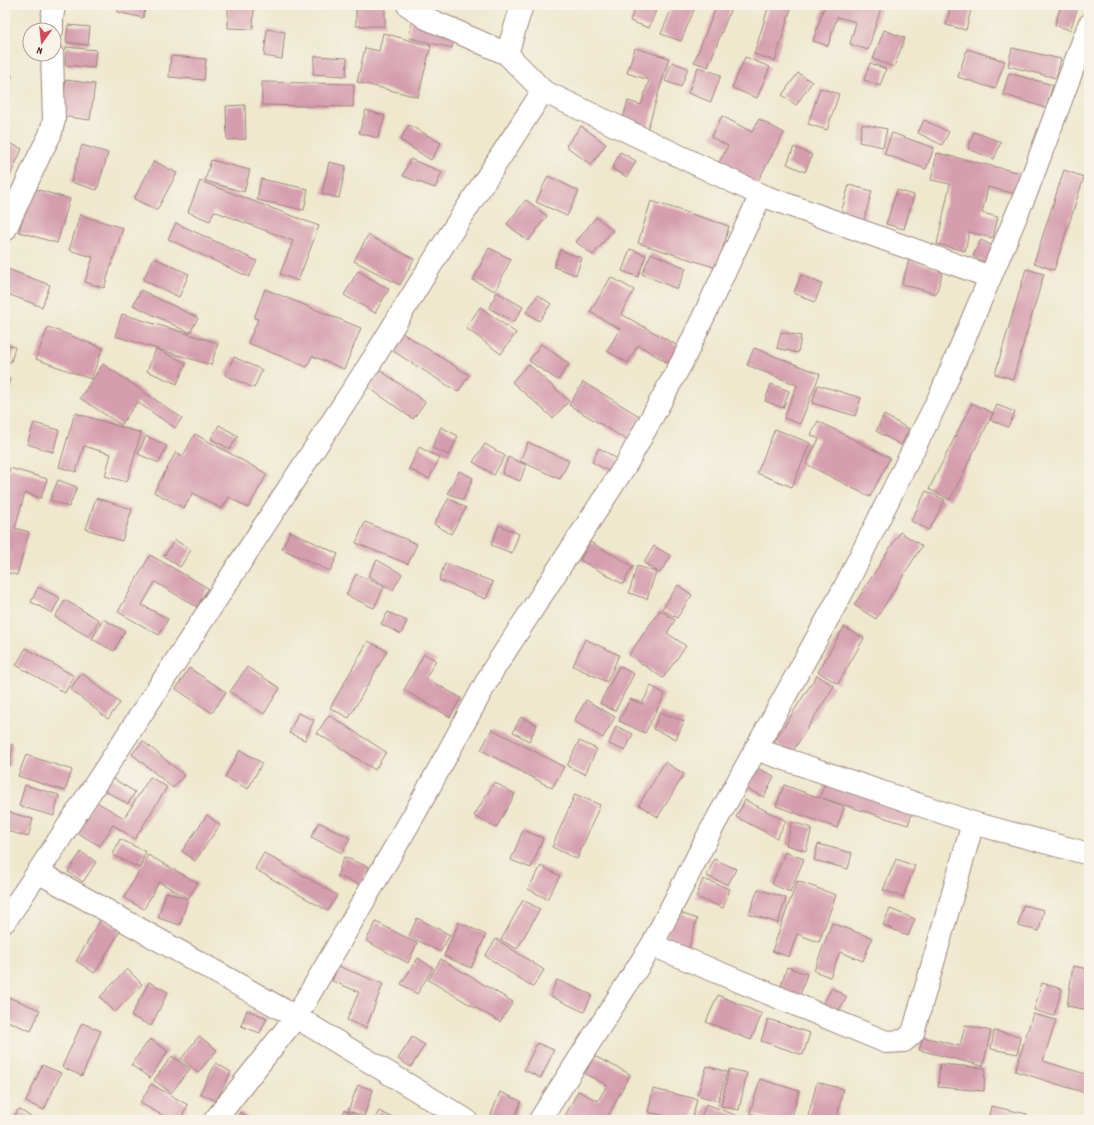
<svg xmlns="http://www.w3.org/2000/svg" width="1094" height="1125" viewBox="0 0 1094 1125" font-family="Dekko,sans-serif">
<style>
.building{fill:#d59eae}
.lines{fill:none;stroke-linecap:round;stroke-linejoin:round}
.minor-casing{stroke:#9c847c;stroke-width:24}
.minor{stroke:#fff;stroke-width:22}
</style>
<rect width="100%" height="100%" fill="#f7f3e8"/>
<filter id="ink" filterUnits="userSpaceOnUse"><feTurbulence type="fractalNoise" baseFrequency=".025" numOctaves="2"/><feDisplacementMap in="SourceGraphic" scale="8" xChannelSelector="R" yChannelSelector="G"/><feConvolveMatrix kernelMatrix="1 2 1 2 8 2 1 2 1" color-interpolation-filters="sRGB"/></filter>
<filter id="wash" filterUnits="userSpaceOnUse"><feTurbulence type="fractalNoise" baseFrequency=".012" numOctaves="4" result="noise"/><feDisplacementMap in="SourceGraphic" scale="16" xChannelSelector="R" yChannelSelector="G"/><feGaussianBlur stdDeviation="0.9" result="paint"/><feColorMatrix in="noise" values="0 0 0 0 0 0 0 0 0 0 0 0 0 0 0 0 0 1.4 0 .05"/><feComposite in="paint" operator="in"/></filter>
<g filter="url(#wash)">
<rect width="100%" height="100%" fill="#eee8cd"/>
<g id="blocks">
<path class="building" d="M119,5H146L143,18L118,12Z
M356,5H385V26H356Z
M636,5H658L649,28L630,21Z
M673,5H696L681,41L661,34Z
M717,5L732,6L708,67L694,62Z
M769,5H792L775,61L754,54Z
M819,5H871L881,8L868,50L850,44L856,22L837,17L828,46L813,41L824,7Z
M951,5H972L966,30L946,25Z
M1061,5L1077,10L1070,30L1055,25Z
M5,6L8,7L6,18H5Z
M228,6L254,7L253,29L228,28Z
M413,16L457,27L452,48L409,38Z
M68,25L90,27L88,45L66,42Z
M267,29L285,32L282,59L264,56Z
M884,30L905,38L894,67L873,59Z
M383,33L431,46L418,97L357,82L365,48L379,51Z
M66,47L96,50L94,68L65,65Z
M635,48L669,58L645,137L620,129L628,101L641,105L649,80L627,73Z
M1012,48L1061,59L1056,78L1008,66Z
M967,49L1005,61L995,89L958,77Z
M171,56L206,59L204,80L169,77Z
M315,56L347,58L346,76L313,74Z
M745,57L770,67L757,98L732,88Z
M672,62L688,68L681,87L665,81Z
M870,63L886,69L880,86L864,80Z
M698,67L721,75L711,102L688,93Z
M5,72L12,75L6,92H5Z
M798,73L812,82L796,105L782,95Z
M1009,73L1053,85L1046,108L1003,94Z
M66,80L95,84L90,120L61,116Z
M262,82L354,84L353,107L262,105Z
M820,88L839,94L827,130L808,124Z
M245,105L246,139L227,140L226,106Z
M5,107L8,108L5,119Z
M366,110L385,116L378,138L359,133Z
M722,116L752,132L759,119L784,133L754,188L716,168L728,146L711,137Z
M924,120L949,132L942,145L918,133Z
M862,124L887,129L883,147L859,142Z
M409,125L441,143L431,160L400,140Z
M581,126L606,144L591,165L566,146Z
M974,132L1001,142L994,159L968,149Z
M892,133L934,148L926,169L884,154Z
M5,141L22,149L5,187Z
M82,145L108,153L97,190L71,182Z
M794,147L812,155L805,172L787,164Z
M620,152L636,161L627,177L612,169Z
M937,153L1025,174L1020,195L988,187L982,213L998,217L993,238L969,232L965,251L937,244L950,184L931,180Z
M410,159L442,172L435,188L403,176Z
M211,160L250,170L244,192L205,181Z
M154,161L177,173L157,210L134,199Z
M329,162L346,166L339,198L322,194Z
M1064,170L1084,177L1054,270L1034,263Z
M548,176L579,191L567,216L536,202Z
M261,179L308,189L304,210L257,200Z
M200,181L319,226L298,281L280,274L293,241L214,211L210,221L188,212Z
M849,185L872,191L864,220L841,213Z
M32,188L70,199L57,243L19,232Z
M897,190L914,195L904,229L886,224Z
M526,200L547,216L528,241L507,224Z
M651,201L729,226L717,268L638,243Z
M80,215L123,228L104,288L85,282L93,257L69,250Z
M596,217L613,230L593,255L576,242Z
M176,223L257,261L249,277L168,239Z
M368,235L414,259L400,285L354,261Z
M981,240L998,249L991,265L973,256Z
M489,248L511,259L495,291L473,280Z
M630,249L646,255L638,277L622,271Z
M560,250L582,258L576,275L554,267Z
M651,253L686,268L677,289L642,274Z
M154,258L189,274L179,297L143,280Z
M909,260L943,271L936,294L902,284Z
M5,268L50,285L42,307L5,293Z
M1026,269L1044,274L1013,379L995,374Z
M358,271L389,289L375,313L344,295Z
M801,275L822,284L815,302L794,293Z
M611,277L634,290L621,314L680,347L670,364L638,345L628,363L607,351L620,329L590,312Z
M265,289L361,328L344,369L312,356L307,367L248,343L258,319L254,318Z
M141,290L198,318L190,333L133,305Z
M497,292L523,307L514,322L489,308Z
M538,295L551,304L539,321L526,312Z
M480,307L516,333L501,354L466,328Z
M122,314L218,343L211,365L115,336Z
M48,327L103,348L91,379L36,359Z
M396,329L469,375L458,392L385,346Z
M781,332L801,336L798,353L777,348Z
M5,344L15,347L11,362L5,361Z
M541,344L569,364L558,380L529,361Z
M754,348L820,374L800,424L784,418L797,385L747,365Z
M156,349L186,363L177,384L147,371Z
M234,357L262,370L254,388L225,375Z
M103,364L182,418L175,428L137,402L121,425L80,398Z
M528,364L569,401L553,418L512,382Z
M373,365L425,402L413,419L361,382Z
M5,378L10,379L5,398Z
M583,382L641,417L627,440L569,405Z
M771,384L789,391L783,408L765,401Z
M818,385L861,398L855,416L812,403Z
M972,403L993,413L950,500L929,489Z
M997,405L1015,412L1008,427L990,420Z
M75,413L141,433L127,482L105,476L111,454L84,446L76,472L59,467Z
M884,415L909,429L901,445L876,431Z
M818,421L890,458L870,497L806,464L819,439L811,435Z
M34,423L59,430L53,452L27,444Z
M219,425L238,436L230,449L211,439Z
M441,427L458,436L449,455L432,448Z
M775,429L810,443L792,487L757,473Z
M195,434L267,474L248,508L229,497L222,509L193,493L184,508L154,492L176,452L183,456Z
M146,436L167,446L159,463L138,454Z
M528,442L569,461L560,479L520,461Z
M485,444L505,456L494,475L473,462Z
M419,447L440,458L429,479L409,469Z
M599,448L619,460L612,473L592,462Z
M508,457L526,465L520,481L502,474Z
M10,468L47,479L41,498L25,493L15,528L29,532L17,575L5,572V484Z
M459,471L473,478L463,500L448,493Z
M58,480L77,487L69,507L50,500Z
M926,491L945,500L929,530L911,521Z
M96,498L132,509L122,541L86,529Z
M449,498L466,508L451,534L434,524Z
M365,522L417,544L408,564L356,543Z
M499,525L519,534L512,553L491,545Z
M290,531L338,554L330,571L282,549Z
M900,532L922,546L876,619L854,605Z
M175,540L191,550L180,567L164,556Z
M590,542L633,566L623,584L580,560Z
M654,546L671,556L660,573L644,563Z
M150,555L208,588L197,607L155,582L142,605L168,619L159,635L118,612Z
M377,560L402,574L393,590L368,576Z
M445,563L493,582L486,599L439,580Z
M637,566L656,572L647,599L629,593Z
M356,574L384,587L374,608L346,595Z
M678,585L692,595L677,618L662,609Z
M38,587L60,598L52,613L31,602Z
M65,600L99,620L89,637L55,617Z
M660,610L675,620L667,633L686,646L663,678L629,655Z
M388,612L407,621L401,634L381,624Z
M103,619L125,631L114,651L92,639Z
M844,627L864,638L838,684L818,672Z
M585,639L619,655L607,682L573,666Z
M368,641L387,651L349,718L330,708Z
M26,648L74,676L65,693L16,665Z
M424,654L436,660L426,678L461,698L450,717L404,690Z
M619,666L634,674L615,711L600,703Z
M247,667L280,688L264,714L230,692Z
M189,668L226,692L212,713L176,689Z
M82,673L120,703L108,719L70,689Z
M817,675L834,686L791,754L774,742Z
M651,686L665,694L645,733L619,721L630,699L642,704Z
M586,700L615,717L603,738L574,721Z
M660,712L684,721L676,739L653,729Z
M298,713L314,720L305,740L289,733Z
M329,715L386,752L375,770L317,733Z
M521,717L537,725L529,741L513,732Z
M616,726L633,734L625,751L609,744Z
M492,729L564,767L552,788L481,750Z
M143,741L184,775L173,788L132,754Z
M579,741L597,749L585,774L567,766Z
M5,743L13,745L10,766L5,765Z
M240,750L262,763L248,789L225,777Z
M26,755L72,770L65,791L18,776Z
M665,762L684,774L658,817L639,805Z
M757,768L774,776L764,797L747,789Z
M107,775L135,792L128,804L100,788Z
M827,775L916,802L908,825L822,798L844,807L837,828L776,806L784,785L820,798Z
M150,777L167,787L135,839L113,825L100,846L76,832L95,801L124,818Z
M494,782L515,794L496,828L474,816Z
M25,785L59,795L54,816L19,806Z
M575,794L600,805L577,859L552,847Z
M745,800L786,821L777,838L736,817Z
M5,811L33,819L28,837L5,830Z
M207,815L220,825L195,861L182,851Z
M319,822L350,838L342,853L311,837Z
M792,822L812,828L806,851L786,845Z
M523,830L543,838L531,868L511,860Z
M120,839L146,852L139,868L113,855Z
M818,844L852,853L848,869L814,860Z
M81,852L96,862L83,882L68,872Z
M785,852L804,859L790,892L772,884Z
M264,853L337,895L328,911L255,869Z
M148,855L198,883L188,898L159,882L144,909L124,898Z
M344,857L369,867L362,885L337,876Z
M714,859L736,869L728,885L707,876Z
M896,859L915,866L903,897L883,890Z
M541,866L560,876L547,899L528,889Z
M703,879L730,889L723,908L696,897Z
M797,881L836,895L819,942L797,934L789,957L772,951Z
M758,889L786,898L778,923L749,914Z
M166,892L188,899L180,925L158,918Z
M523,900L540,909L517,949L501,940Z
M1023,905L1044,910L1039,931L1018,926Z
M890,909L915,919L908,936L883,925Z
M675,911L697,919L686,958L662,950Z
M417,918L450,935L440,952L409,936Z
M101,919L120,931L95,973L76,961Z
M376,922L417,943L408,963L366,941Z
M459,922L486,935L471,968L444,956Z
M832,923L872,938L863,961L840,952L830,977L814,971Z
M496,939L544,970L533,987L485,956Z
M418,958L433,968L417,994L401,984Z
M441,959L513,1002L500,1022L428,980Z
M338,966L383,984L366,1028L347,1020L359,992L332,981Z
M1073,966L1089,969V1010L1067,1006Z
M787,967L807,974L798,1001L778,995Z
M127,969L142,984L115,1012L100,997Z
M557,980L592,995L584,1012L550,996Z
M149,982L168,992L151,1026L131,1016Z
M1042,983L1062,989L1054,1016L1034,1010Z
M832,988L847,997L834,1018L820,1009Z
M718,995L762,1014L751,1040L706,1022Z
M6,996L40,1010L31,1031L5,1020Z
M247,1010L267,1018L260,1033L241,1026Z
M1033,1014L1056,1020L1043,1061L1089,1075V1094L1015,1071Z
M768,1019L810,1033L803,1055L761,1041Z
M82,1023L101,1031L82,1076L62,1067Z
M965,1025L991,1031L983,1066L919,1050L923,1037L960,1046Z
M994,1031L1020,1036L1018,1054L991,1049Z
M199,1036L217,1050L198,1073L181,1059Z
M412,1037L425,1045L411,1067L398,1059Z
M150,1039L168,1051L150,1078L131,1065Z
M537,1043L554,1050L541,1078L524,1070Z
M172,1056L190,1069L171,1093L154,1080Z
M594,1056L630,1074L606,1120H563L578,1091L598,1101L607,1085L585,1074Z
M216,1063L231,1072L216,1101L200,1093Z
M940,1064L985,1068L984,1091L938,1087Z
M42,1065L61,1073L44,1110L26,1102Z
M707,1066L727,1072L718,1101L697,1095Z
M729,1069L747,1073L739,1110L721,1106Z
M760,1079L799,1091L791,1120H773L750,1113Z
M817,1082L843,1089L837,1118L845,1120H807Z
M151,1084L188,1105L180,1120H171L140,1103Z
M358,1085L373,1090L364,1116L348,1111Z
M653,1089L697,1099L692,1120H684L648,1112Z
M500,1092L521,1101L514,1120H489Z
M706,1104L738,1116L737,1120H700Z
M991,1106L1027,1114L1026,1120H988Z
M19,1109L35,1120H11Z
M345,1110L359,1120H338Z
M379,1111L397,1120H374Z
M240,1112L251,1120H234Z"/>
</g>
</g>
<g filter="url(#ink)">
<use href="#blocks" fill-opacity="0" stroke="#9c847c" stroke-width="1"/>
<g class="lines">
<g class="minor-casing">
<path id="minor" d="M408,5L426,18L507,54L543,91L761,195L990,277
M52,30V19L54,5
M507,54L522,5
M5,230L40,154L50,135L54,120L52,54
M755,749L973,823L1089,854
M38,872L296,1017L466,1120
M5,921L38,872L373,359L447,239L543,91
M652,945L886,1042L904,1041L913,1033L973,823
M215,1120L296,1017L415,813L493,670L627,463L683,360L761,195
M540,1120L652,945L710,832L844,589L940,396L1028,188L1089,25"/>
</g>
<use href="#minor" class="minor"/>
</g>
</g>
<rect width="1094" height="1125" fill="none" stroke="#f7f3e8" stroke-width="20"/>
<g transform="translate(42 42) rotate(195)"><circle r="19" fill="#f7f3e8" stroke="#b29e9c"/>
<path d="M0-3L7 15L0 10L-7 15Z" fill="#d1495b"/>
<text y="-6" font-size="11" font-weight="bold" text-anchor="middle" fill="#4a1f2b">N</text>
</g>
</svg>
